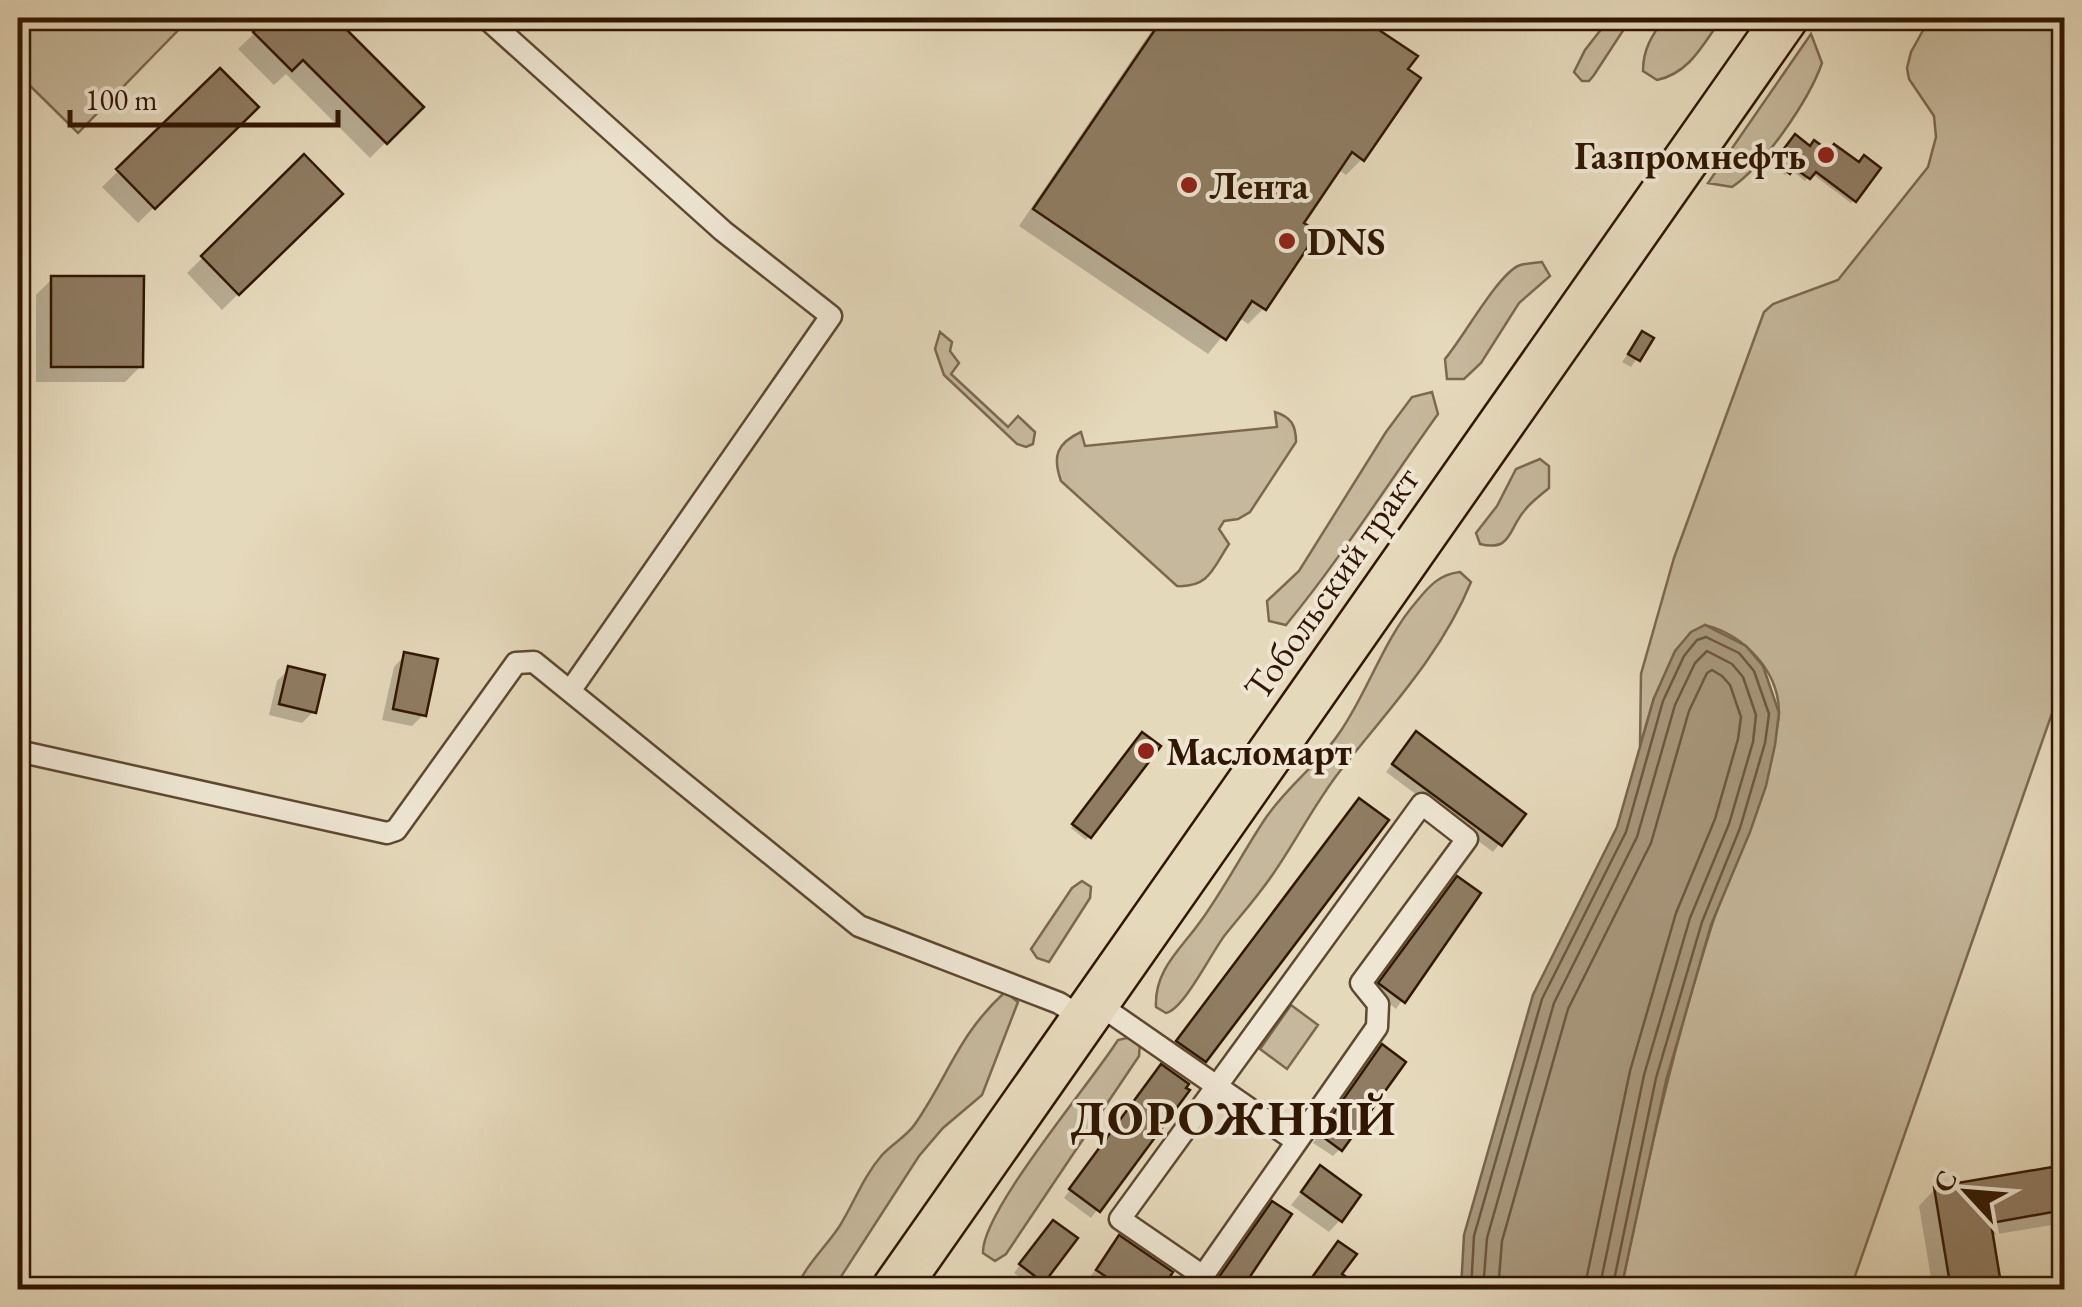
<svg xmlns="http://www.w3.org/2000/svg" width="2082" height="1307" viewBox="0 0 2082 1307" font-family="'EB Garamond',serif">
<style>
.green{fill:#c6b89c;stroke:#7c684f;stroke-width:2.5}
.water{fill:#a8977c;stroke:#78644b;stroke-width:2.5}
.shadow{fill:#0003}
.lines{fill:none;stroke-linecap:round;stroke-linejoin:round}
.shore{stroke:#6c573f;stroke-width:2.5}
.building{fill:#8f7c62;stroke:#311702;stroke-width:2.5}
.minor-casing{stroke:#5e4830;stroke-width:25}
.major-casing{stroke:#311702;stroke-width:30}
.minor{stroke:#eee6d3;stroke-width:20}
.major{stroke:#e5d9bb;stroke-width:25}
.poi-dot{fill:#8f2418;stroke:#eee6d3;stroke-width:4}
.labels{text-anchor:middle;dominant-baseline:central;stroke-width:8;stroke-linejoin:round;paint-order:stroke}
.poi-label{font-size:38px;font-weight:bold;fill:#311702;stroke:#eee6d3;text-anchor:start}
.street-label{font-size:38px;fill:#311702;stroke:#eee6d3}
.district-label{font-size:48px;font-weight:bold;letter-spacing:2.5px;fill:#311702;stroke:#eee6d3}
</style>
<rect width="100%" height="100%" fill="#e5d9bb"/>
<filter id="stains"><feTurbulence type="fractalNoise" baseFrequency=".002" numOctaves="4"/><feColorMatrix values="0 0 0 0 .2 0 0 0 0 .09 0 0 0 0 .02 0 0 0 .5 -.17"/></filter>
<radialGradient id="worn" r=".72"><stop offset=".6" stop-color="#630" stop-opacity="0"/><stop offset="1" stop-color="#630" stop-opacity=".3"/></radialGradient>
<path class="green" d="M18,18H190L78,133L18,74Z
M1610,18H1621L1626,26L1594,75L1589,81H1582L1574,72L1585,50Z
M1665,18H1722C1703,44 1690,73 1657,80L1643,71C1643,49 1652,35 1665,18Z
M1930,18H2064V679L1855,1276L1854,1289L1621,1290C1646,1167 1673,1047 1711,928C1730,867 1761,813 1772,749C1775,737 1779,723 1779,711C1778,669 1743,635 1705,625L1654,698L1640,746L1641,674L1674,558L1764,312L1773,304L1838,280L1928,167L1936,137L1934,116L1909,79L1907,68L1911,52Z
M1811,34L1822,63C1809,100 1764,166 1732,187L1708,183Z
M1542,262L1550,276L1519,303L1481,363L1464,379H1447L1445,359C1463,338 1497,276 1518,266C1524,263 1536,263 1542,262Z
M940,332L952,342L950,351L959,363L951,374L1008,427L1018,416L1035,432L1033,444L1026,447L1017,444L944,375L935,349Z
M1432,392L1438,414C1387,485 1341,558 1286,625L1269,621L1267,601L1299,571L1386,432L1412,397Z
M1275,412C1291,417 1296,425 1296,442L1250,512L1238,519L1224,521L1219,529L1229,544C1213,568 1209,588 1177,586L1061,481C1052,456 1057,443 1081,432L1085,446L1277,427Z
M1540,459L1549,466V488C1541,495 1531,502 1525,510C1508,529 1512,552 1480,544L1476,533L1497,506L1516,469Z
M1460,572L1471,582C1441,655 1388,710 1340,771C1315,803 1296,841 1273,874C1258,896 1241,915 1225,935C1211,953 1184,1009 1166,1013L1156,1007C1154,970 1181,949 1200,922C1224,889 1243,852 1265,819C1287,786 1319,764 1340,732C1369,690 1383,640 1417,601C1429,586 1440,574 1460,572Z
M1082,881L1091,887L1090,898L1049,962L1037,958L1031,949L1072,888Z
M1005,992L1018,1002L982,1095L943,1128L919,1156L833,1289L795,1290C806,1265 824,1249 839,1227C854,1203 863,1177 882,1155C892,1144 907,1136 915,1124C949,1075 958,1035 1005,992Z
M1291,1005L1318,1025L1287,1069L1260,1049Z
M1131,1037L1140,1043L1139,1056L1006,1254L995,1261L983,1253C981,1212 1091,1083 1118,1040Z"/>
<path class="water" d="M1705,625L1746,646L1763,666L1779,713L1775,745L1766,786L1750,832L1711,925L1666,1081L1621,1289H1461L1464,1235L1533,995L1617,827L1654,698L1675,651L1691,632Z"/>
<path class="shadow" d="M270,18H331L421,107L370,158L286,74L274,85L238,49Z
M1160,18H1357L1414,56L1362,159L1346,175L1337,169L1301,223L1264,308L1248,324L1238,317L1208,354L1019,226Z
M220,71L256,107L138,223L102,187Z
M1792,141L1854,200L1851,203L1811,173L1805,181L1790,169L1785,175L1773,166Z
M304,158L340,194L222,310L187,273Z
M18,183L28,194L18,204Z
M52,279L141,366L125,382H36V295Z
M1642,334L1651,339L1631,367L1622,362Z
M405,655L424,714L412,726L382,720L394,667Z
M289,669L314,711L302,723L269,715L277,681Z
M1140,738L1157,746L1086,840L1071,828Z
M1409,742L1523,815L1493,852L1386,772Z
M1352,808L1204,1060L1197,1068L1171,1050Z
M1450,887L1477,893L1396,1009L1373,991Z
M1375,1055L1340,1149L1333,1156L1313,1143Z
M1154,1075L1186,1091L1091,1218L1064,1198Z
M2064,1167V1223L1991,1235L2000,1290H1933L1919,1206L1935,1189Z
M1320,1169L1340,1220L1329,1232L1291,1205Z
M1046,1230L1042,1282L1035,1289L1014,1273Z
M1119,1238L1158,1290H1097L1086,1282Z"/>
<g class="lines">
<path class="shore" d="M1471,1290L1474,1236L1542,999L1626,832L1663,701L1684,656L1697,640L1706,637L1739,653L1754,671L1769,714L1765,743L1740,828L1702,922L1656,1078L1612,1290
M1483,1290L1487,1238L1554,1003L1637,837L1675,705L1695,663L1707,651L1732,664L1743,677L1756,715L1753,742L1729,824L1690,918L1644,1075L1599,1290
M1498,1290L1502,1241L1568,1009L1651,843L1689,711L1707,673L1712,670L1722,676L1730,685L1741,717L1738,739L1715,819L1676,913L1630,1071L1584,1290"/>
</g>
<path class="building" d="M267,18H335L424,107L387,144L303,60L292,71L253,32Z
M1163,18H1361L1418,56L1408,69L1421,78L1364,161L1352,152L1304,223L1318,232L1266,310L1252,301L1226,340L1033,209Z
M220,68L259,107L155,209L116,169Z
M1795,134L1810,146L1814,140L1829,151L1834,144L1859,162L1864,155L1881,168L1856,202L1816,172L1810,179L1794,168L1790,174L1774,162Z
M304,154L343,194L239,295L201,256Z
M51,276H144L143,367H51Z
M1642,331L1654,338L1640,361L1628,354Z
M404,652L438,659L426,716L393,709Z
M288,666L325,675L316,713L279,704Z
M1416,731L1526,814L1502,846L1392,764Z
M1142,732L1161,746L1091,838L1072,824Z
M1359,798L1389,820L1206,1062L1176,1041Z
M1457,876L1481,893L1405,1003L1378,983Z
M1382,1044L1406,1062L1342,1151L1319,1134Z
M1161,1064L1189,1084L1186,1088L1190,1090L1100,1212L1069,1189Z
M1320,1165L1361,1195L1342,1222L1301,1192Z
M2064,1165V1210L1991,1223L2002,1290H1951L1934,1187Z
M1272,1201L1292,1214L1241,1290H1204L1214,1284Z
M1053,1220L1078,1238L1044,1283L1019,1264Z
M1119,1235L1173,1272L1161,1290H1126L1096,1270Z
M1338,1241L1357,1254L1342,1274L1365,1290H1303Z"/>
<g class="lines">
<g class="minor-casing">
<path id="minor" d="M486,18L723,231L831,316L570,691
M18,751L387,833L396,830L516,663L534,662L859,926L1059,1003L1076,1014
M1422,804L1467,839L1361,983L1378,1004L1377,1027L1203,1276L1120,1219Z
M1104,1008L1296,1141"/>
</g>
<g class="major-casing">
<path id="major" d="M882,1290L1774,18
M907,1290L1797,18"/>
</g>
<use href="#minor" class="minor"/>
<use href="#major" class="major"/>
</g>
<g class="poi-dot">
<circle cx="1826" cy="155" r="10"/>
<circle cx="1189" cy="185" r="10"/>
<circle cx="1287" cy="241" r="10"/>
<circle cx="1146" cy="751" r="10"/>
</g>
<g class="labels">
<g class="poi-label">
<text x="1806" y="155" text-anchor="end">Газпромнефть</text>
<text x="1209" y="185">Лента</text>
<text x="1307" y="241">DNS</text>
<text x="1166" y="751">Масломарт</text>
</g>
<g class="street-label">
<text transform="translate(1331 583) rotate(-55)">Тобольский тракт</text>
</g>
<g class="district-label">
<text x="1234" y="1118">ДОРОЖНЫЙ</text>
</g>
</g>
<rect width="2082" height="1307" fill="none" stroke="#e5d9bb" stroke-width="60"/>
<rect x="20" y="20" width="2042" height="1267" fill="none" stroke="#311702" stroke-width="5"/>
<rect x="30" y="30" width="2022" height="1247" fill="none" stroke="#311702" stroke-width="2.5"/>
<g transform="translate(1967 1192) rotate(296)" stroke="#eee6d3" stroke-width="8" paint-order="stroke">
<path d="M0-8L18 38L0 25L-18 38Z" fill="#311702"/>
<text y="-15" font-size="28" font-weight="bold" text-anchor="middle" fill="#311702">С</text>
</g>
<path d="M70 110v15h268v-15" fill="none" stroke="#311702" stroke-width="5"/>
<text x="85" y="110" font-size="30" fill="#311702" stroke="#eee6d3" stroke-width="8" paint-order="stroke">100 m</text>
<rect width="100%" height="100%" filter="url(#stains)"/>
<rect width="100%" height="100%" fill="url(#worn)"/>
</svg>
